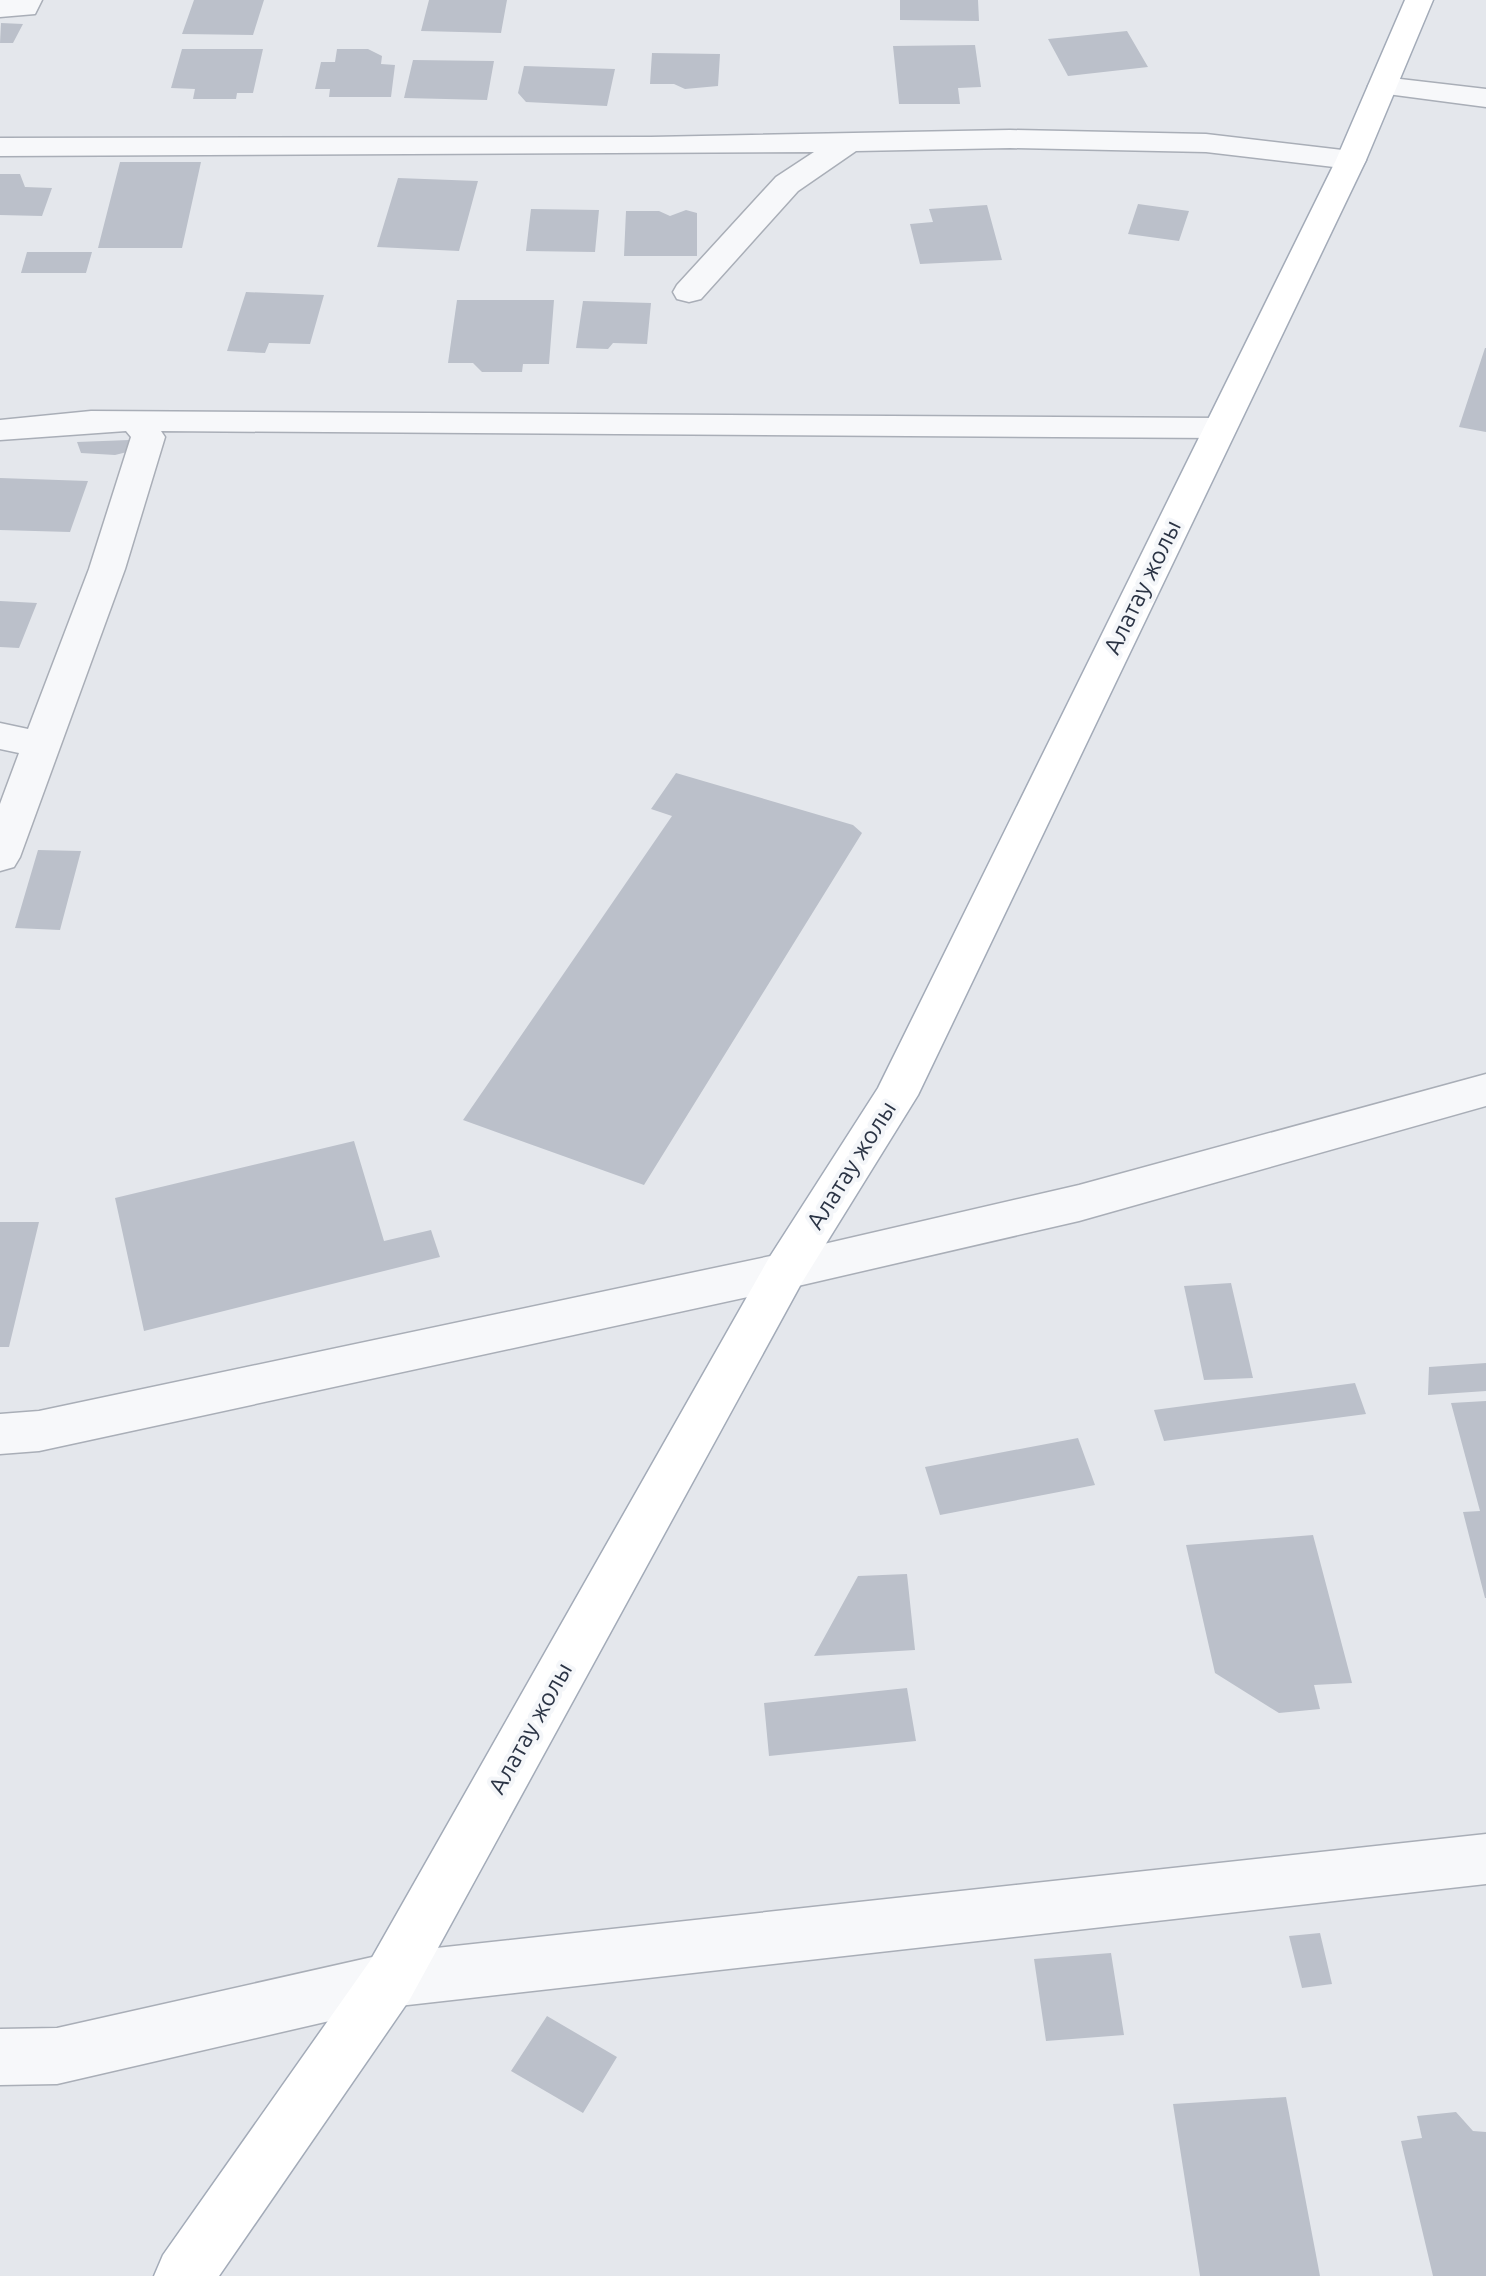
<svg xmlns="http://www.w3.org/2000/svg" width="1486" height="2276" viewBox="0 0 1486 2276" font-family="Ubuntu,sans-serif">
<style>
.building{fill:#bbc0ca}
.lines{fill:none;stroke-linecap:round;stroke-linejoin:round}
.minor-casing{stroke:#a9aeb7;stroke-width:3}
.major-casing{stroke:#a3abb8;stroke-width:3}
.minor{fill:#f7f8fa;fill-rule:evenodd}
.major{fill:#fff;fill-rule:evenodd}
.labels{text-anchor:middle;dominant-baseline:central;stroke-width:8;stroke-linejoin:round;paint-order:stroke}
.street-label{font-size:24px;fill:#2b3445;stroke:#f4f6f9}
</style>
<rect width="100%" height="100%" fill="#e4e7ec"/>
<path class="building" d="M194,0H264L253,35L182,34Z
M429,0H507L501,33L421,31Z
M900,0H978L979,21L900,20Z
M1,23L23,24L13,43H0Z
M1127,31L1148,67L1068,76L1048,39Z
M975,45L981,87L958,88L960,104H899L893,46Z
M182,49H263L253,93H237L236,99H193L195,89L171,88Z
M337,49H368L382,56L381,64L395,65L391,97H329L330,89H315L321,62H335Z
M652,53L720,54L718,86L685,89L674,84H650Z
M413,60L494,61L487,100L404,98Z
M524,66L615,69L607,106L526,102L518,93Z
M120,162H201L182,248H98Z
M0,174H20L25,187L52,188L42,216L0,215Z
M398,178L478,181L459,251L377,247Z
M1138,204L1189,211L1179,241L1128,234Z
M987,205L1002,260L920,264L910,224L933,222L929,209Z
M531,209L599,210L595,252L526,251Z
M686,210L697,213V256H624L626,211H659L670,216Z
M27,252H92L86,273H21Z
M246,292L324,295L310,344L269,343L265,353L227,351Z
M457,300H554L549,364H523L522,372H482L473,363H448Z
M583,301L651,303L647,344L613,343L608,349L576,348Z
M1485,348H1486V432L1459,427Z
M129,440L127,452L115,455L81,453L77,442Z
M0,478L88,481L70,532L0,530Z
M0,601L37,603L19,648L0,647Z
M676,773L853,825L862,833L644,1185L463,1120L672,816L651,809Z
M38,850L81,851L60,930L15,928Z
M354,1141L384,1241L431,1230L440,1257L144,1331L115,1198Z
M0,1222H39L9,1347H0Z
M1231,1283L1253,1378L1204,1380L1184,1286Z
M1486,1363V1391L1428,1395L1429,1367Z
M1355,1383L1366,1414L1164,1441L1154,1410Z
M1486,1401V1598H1485L1463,1512L1480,1511L1451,1403Z
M1078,1438L1095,1485L940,1515L925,1467Z
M1313,1535L1352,1683L1314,1685L1320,1709L1279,1713L1215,1673L1186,1545Z
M907,1574L915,1650L814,1656L858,1576Z
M907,1688L916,1741L769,1756L764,1703Z
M1320,1933L1332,1984L1302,1988L1289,1936Z
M1111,1953L1124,2035L1046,2041L1034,1959Z
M547,2016L617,2057L583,2113L511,2071Z
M1286,2097L1320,2276H1200L1173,2104Z
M1456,2112L1473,2131L1486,2132V2276H1433L1401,2141L1422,2138L1417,2116Z"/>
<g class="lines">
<g class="minor-casing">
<path id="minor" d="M0,0H42L35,14L0,17Z
M1383,77L1486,89V107L1372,92L1368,86L1372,80Z
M1010,130L1206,134L1351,151L1362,153L1366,160L1362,167L1351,169L1206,152L1010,148L856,151L798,191L701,299L689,302L677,299L673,292L677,285L776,177L814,152L0,156V138L651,137Z
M91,411L1220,418L1232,421L1237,428L1232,435L1220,438L161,431L165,437L125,569L20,857L14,867L0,871V804L19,753L0,749V723L28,729L89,569L131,437L126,431L0,440V420Z
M1486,1074V1106L1079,1221L785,1289L39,1451L0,1454V1414L39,1411L785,1253L1079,1185Z
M1486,1834V1884L390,2007L57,2084L0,2085V2029L57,2028L390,1953Z"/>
</g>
<g class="major-casing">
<path id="major" d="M1405,0H1433L1366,160L918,1095L801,1284L410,1999L219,2276H154L163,2255L370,1961L769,1258L878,1088L1336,160Z"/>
</g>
<use href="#minor" class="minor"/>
<use href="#major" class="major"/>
</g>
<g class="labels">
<g class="street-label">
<text transform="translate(1142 587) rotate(-64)">Алатау жолы</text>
<text transform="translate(851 1165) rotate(-58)">Алатау жолы</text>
<text transform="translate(530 1728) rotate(-61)">Алатау жолы</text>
</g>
</g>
</svg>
